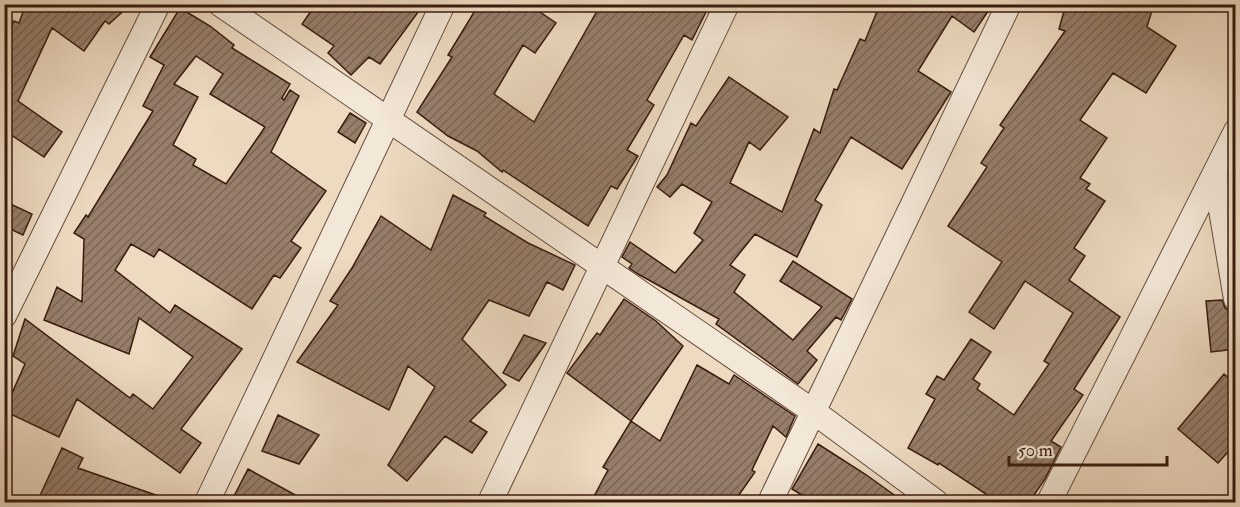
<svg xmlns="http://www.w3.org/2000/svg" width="1240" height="507" viewBox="0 0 1240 507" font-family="'IM FELL Double Pica',serif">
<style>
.building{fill:url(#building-hatch);stroke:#381b0e;stroke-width:1.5;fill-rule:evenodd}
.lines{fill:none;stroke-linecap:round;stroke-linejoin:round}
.minor-casing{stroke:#654b3b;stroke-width:26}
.minor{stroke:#f3e7d7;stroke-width:24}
</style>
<defs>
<pattern id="building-hatch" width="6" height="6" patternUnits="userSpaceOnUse" patternTransform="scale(1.5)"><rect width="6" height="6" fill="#967e6b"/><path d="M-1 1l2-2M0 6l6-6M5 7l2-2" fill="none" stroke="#7b6656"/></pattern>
</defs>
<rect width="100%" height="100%" fill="#eddac1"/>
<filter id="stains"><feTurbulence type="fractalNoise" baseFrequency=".00333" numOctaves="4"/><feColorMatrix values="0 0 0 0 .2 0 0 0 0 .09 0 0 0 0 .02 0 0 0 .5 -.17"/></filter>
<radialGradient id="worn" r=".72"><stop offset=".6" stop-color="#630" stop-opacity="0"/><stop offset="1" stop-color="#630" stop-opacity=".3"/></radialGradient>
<path class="building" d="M26,4H131L109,24L105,21L84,51L52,28L18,101L62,132L44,157L4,130V41L14,21L19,23Z
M316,4H424L380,64L369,57L351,75L328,53L334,46L302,24Z
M479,4H528L556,23L535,53L523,45L494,94L534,122L601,4H710L692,40L684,35L647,100L654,105L627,150L638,156L617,189L611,186L588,226L503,170L502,172L477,151L448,136L417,112L452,57L448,55Z
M880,4H993L974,32L952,16L918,71L951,92L902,169L851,137L815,200L822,205L797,257L755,234L730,265L745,275L734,292L793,340L822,307L780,281L793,261L852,299L841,320L836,317L807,351L817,360L798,384L716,324L719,319L638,274L629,268L632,264L622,257L630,242L675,273L703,240L694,233L712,202L682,184L670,197L657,187L667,175L691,123L696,126L729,77L788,117L760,150L749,142L730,183L782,212L814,129L820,133L834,89L837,90L860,39L865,41Z
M1066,4H1144L1153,7L1147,27L1176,46L1146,93L1113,73L1080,120L1107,138L1080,178L1090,184L1086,189L1105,201L1074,248L1085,256L1069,280L1120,317L1074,389L1083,395L1051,441L1061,447L1045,479L1029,502H998L939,463L938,465L908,448L935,399L926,394L937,376L944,380L971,339L991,352L973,379L980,384L977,389L1014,415L1049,364L1044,361L1073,313L1025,281L994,329L969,312L1002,262L948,226L987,167L981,163L1004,128L1000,125L1065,31L1059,29Z
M180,8L210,26L234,45L232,48L290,84L282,98L284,100L290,90L299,96L271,152L326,191L291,241L301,248L280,278L274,275L252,309L159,249L154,257L131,244L115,270L170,313L175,305L242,349L181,429L201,443L180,473L77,399L59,437L4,411L25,364L13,356L25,319L130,398L133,394L153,409L193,357L139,318L129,354L44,320L57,287L82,302L84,239L74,233L86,215L88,217L153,111L143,106L164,65L150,57ZM196,56L223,74L210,94L265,127L226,184L193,165L196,159L173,145L198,97L174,84Z
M350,113L366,123L355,143L338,132Z
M453,195L486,213L484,216L528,243L575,265L563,290L547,282L529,316L489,300L462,339L506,385L470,421L487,432L472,453L445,436L407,481L388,465L435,387L408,366L389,410L297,362L338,305L330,301L352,268L381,216L431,250Z
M4,201L32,214L23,235L4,226Z
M624,299L656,321L683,346L631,421L567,373L597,333L600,335Z
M1222,300L1225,308L1232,312L1236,349L1211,352L1206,301Z
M524,335L546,343L519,381L503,373Z
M697,365L729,384L734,375L795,416L786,437L773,426L752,470L755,472L734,502H591L608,470L603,467L631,421L660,441Z
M1224,374L1236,384V443L1218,463L1178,429Z
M278,415L319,435L299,464L262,451Z
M818,444L865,474L904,502H813L792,489Z
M62,448L83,458L78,468L170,500L169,502H37Z
M248,469L308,502H231Z"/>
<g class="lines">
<g class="minor-casing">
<path id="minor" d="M220,4L814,412L936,502
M1215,174L1236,299
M4,316L158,4
M207,502L443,4
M490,502L727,4
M770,502L1009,4
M1049,502L1236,131"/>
</g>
<use href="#minor" class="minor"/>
</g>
<rect width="1240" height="507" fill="none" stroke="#eddac1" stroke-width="24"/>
<rect x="6" y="6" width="1228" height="495" fill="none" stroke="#381b0e" stroke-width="3"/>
<rect x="12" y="12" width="1216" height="483" fill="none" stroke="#381b0e" stroke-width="1.5"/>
<path d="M1009 456v9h158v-9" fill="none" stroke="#381b0e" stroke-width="3"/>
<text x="1018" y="456" font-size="18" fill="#381b0e" stroke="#f3e7d7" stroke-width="4.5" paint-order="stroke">50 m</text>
<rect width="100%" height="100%" filter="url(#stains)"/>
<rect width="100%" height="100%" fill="url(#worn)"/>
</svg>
